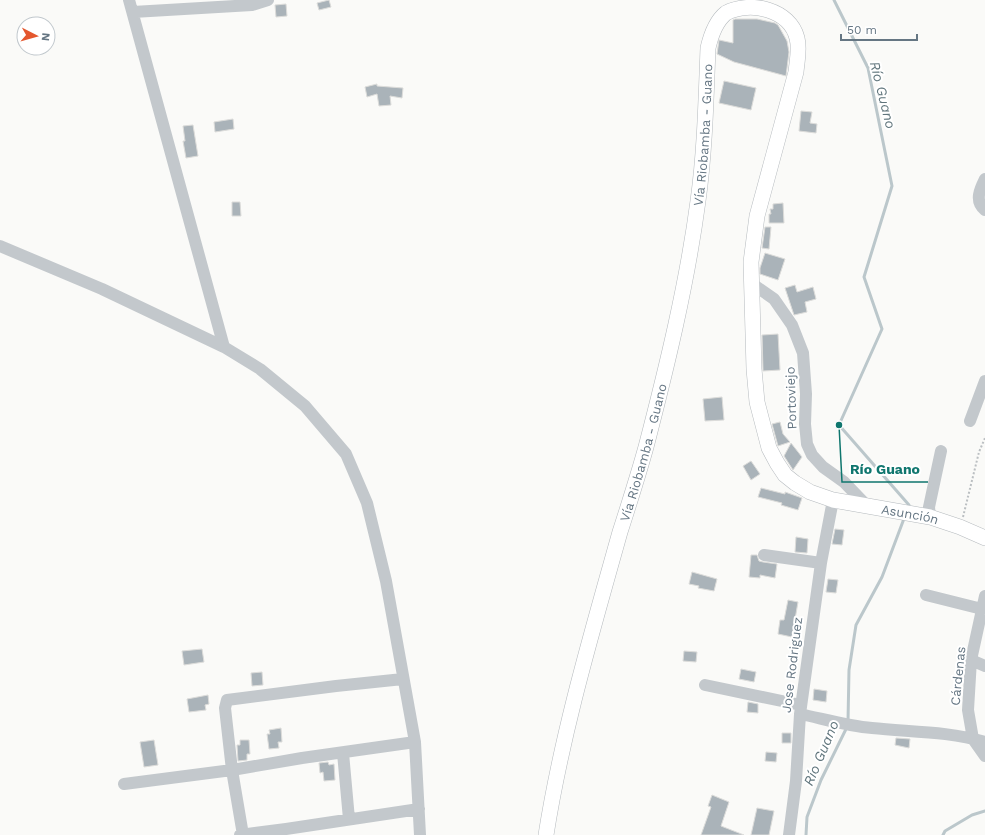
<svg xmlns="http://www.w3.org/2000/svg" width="985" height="835" viewBox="0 0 985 835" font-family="'Work Sans',sans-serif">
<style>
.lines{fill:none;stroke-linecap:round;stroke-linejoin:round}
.stream{stroke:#bbc7cb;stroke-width:3}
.building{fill:#aab3b9;stroke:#dcdcda}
.major-casing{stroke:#b5babe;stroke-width:16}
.path{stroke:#bbbfc2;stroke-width:2;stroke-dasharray:2 2;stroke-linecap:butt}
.minor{stroke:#c3c8cc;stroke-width:12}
.major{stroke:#fff;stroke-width:15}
.labels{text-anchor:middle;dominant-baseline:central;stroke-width:4;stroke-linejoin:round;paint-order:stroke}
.street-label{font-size:13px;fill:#657683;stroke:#fff}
.water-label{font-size:14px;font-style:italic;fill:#60757c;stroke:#fff}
.leader{fill:none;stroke:#0f766e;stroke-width:1.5}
.callout-dot{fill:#0f766e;stroke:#fff;stroke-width:1.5}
.callout-label{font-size:14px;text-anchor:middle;font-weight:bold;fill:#0f766e;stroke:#fff;stroke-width:4;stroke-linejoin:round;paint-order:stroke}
</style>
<rect width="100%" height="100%" fill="#fafaf8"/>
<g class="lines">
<path class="stream" d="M834,0L868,68L892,186L864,277L882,329L839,425L909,505L907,509
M848,721L849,670L856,625L882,577L905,516
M806,835L807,817L821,780L847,727
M943,835L945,831L972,815L985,811"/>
</g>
<path class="building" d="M329,0L331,7L319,10L317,3Z
M286,4L287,16L276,17L275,5Z
M735,19H757L775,23L778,25L787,41L789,52L786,76L734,62L717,54L719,40L733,43V20Z
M724,81L756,88L751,110L719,103Z
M377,84V86L403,88L402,98L390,96L391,105L379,106L377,94L367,97L365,87Z
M801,111L812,112L810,123L817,124L816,133L799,131Z
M233,119L234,129L215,132L214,122Z
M193,125L198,156L186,158L183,141H185L183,126Z
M232,202H240L241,216H232Z
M783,203L784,223H769V214H771L770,209H773V204Z
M765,227H771L769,249L762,248Z
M765,253L785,259L778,280L760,274V268Z
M795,285L797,292L813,287L816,299L805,302L807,312L794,315L785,288Z
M778,334L780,370L763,371L762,335Z
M722,397L724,420L705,421L703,399Z
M780,422L783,434L790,442L778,446L772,424Z
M791,443L802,457L793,470L784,456Z
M751,461L760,474L751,480L743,466Z
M761,488L785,494V492L802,498L798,510L781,505L782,503L758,497Z
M835,529L844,530L842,545L832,544Z
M796,537L808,539L807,553L795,552Z
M751,555H757L759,561L763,562L777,564L775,578L760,575V578L749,577Z
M692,572L717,579L714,591L698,588L699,586L689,584Z
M828,579L838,580L836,593L826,592Z
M788,600L798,602L792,637L778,634L780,620H784Z
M202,649L204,662L184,665L182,651Z
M684,651L697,652L696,662L683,661Z
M741,669L756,672L754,682L739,679Z
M262,672L263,685L252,686L251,673Z
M814,689L827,691L826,702L813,700Z
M208,695L209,704L205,705L206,710L189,712L187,699Z
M748,702L758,704V713L747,712Z
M281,728L282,742H278L279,748L269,749L267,734H270L269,730Z
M782,733H791V743H782Z
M896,738L910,739L909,748L895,745Z
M154,740L158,765L144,767L140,742Z
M240,740H249L250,754H247V760L238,761L237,745H240Z
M766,752L777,753L776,762L765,761Z
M328,762L329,765L334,764L335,780L324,781L323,772L320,773L319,763Z
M712,795L729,802L721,826L744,835H701L711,807L708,806Z
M757,808L774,811L769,835H751Z"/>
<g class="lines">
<g class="major-casing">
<g id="major">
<path id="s1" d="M546,835C562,733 592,632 620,532C629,504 638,476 646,447C667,366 687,284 698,201C705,150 706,99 708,48C711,35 716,21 726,13C751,0 790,10 797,38C800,49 797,61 796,72L757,216L751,262L754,369L757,402L769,448L777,463L785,475L795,483L810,492L833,500L930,517L960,527L985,538"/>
</g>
</g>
<path class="path" d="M963,517L979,452L985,438"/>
<path class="minor" d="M129,0L224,347
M133,12L252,5L268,0
M985,179C980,189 974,201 985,210
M0,246L102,289L224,347L260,369L305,406L346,454L367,503L386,581L415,742L420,835
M751,283L774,299L792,325L803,353L806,394L805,424L807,444L812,455L823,467L844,482L867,506
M970,421L985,381
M930,517L929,507L941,451
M764,555L821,563
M926,595L982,609
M985,596L971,660L968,710L973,739L985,756
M971,660L985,666
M705,685L801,705
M800,714C824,719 848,726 872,728C910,732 948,731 985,742
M343,753L349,819
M124,784L232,770L302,758L415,742
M240,835L286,829L419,809
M243,835L232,770L225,708L227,700L336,686L403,679
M789,835L796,781L800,714L821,563L833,500"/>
<use href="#major" class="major"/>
</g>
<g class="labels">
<g class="street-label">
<text stroke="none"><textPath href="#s1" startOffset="719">Vía Riobamba - Guano</textPath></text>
<text transform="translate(791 398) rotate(-92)">Portoviejo</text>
<text stroke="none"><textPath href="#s1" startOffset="395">Vía Riobamba - Guano</textPath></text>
<text stroke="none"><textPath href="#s1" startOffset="1513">Asunción</textPath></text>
<text transform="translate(792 665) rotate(-83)">Jose Rodriguez</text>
<text transform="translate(958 676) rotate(-84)">Cárdenas</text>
</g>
<g class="water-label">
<text transform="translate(883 95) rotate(76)">Río Guano</text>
<text transform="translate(821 753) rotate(-67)">Río Guano</text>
</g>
</g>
<path class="leader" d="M839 425L842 482H928"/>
<circle class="callout-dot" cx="839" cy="425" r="4"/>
<g class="callout-label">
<text x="885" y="474">Río Guano</text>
</g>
<g transform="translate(36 36) rotate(96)"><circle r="19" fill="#ffffff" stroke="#c1c8cd"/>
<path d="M0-3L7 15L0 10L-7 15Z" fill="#e4572e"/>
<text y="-6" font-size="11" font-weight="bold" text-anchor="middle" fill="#657683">N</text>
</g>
<path d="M841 34v6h76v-6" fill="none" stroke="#657683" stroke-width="2"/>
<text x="847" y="34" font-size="12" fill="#657683" stroke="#ffffff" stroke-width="3" paint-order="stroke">50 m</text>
</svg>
